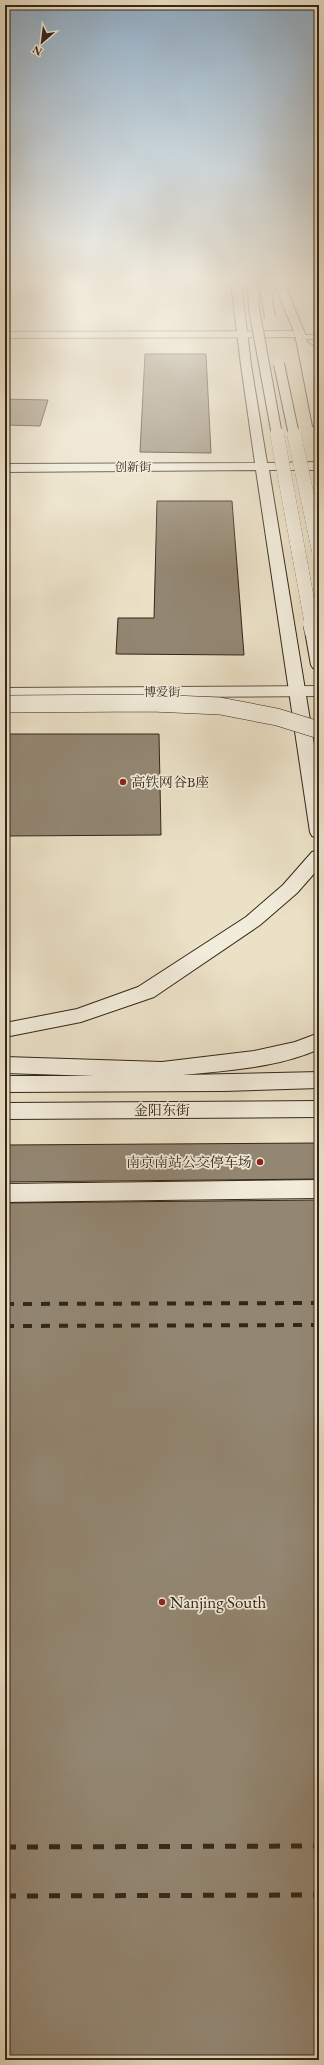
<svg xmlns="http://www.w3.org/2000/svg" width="324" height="2065" viewBox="0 0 324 2065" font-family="'EB Garamond','Noto Serif SC',serif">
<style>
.building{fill:#938773;stroke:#342619}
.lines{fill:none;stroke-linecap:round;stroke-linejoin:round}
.lane-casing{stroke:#625544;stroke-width:2}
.street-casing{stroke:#625544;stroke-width:2}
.secondary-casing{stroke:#342619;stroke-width:2}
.lane{fill:#f2ecdb;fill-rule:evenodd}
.street{fill:#f2ecdb;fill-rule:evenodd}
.secondary{fill:#f2ecdb;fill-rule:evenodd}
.rail-far1{stroke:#342619;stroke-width:4;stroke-dasharray:9 9;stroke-linecap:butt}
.rail{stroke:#342619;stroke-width:5;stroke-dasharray:11 11;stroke-linecap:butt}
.secondary-bridge-far2-casing{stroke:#342619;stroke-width:12;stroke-linecap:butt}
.secondary-bridge-far1-casing{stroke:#342619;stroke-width:14;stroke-linecap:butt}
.secondary-bridge-casing{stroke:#342619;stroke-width:18;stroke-linecap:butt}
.secondary-bridge-far2{stroke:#f2ecdb;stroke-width:10}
.secondary-bridge-far1{stroke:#f2ecdb;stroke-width:14}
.secondary-bridge{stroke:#f2ecdb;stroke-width:17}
.poi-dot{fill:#8f2418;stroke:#f2ecdb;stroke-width:1.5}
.labels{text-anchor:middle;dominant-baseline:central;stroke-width:3.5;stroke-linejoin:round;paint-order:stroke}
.far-street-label{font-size:12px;fill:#342619;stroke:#f2ecdb}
.poi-label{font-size:14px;fill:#342619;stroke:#f2ecdb;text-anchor:start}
.street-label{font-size:14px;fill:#342619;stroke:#f2ecdb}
.near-poi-label{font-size:17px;fill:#342619;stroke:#f2ecdb;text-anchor:start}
</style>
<rect width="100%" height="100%" fill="#ebe1c7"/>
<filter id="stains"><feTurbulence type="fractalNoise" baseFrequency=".005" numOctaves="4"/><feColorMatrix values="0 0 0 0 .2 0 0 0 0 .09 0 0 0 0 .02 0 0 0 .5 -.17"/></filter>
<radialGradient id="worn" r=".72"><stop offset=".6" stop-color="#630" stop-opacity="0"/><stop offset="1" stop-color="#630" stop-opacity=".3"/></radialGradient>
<path class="building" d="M145,354H206L211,453L140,452Z
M5,399L48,400L40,426L5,425Z
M157,501H232L244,655L116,654L118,618H154Z
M5,734H159L161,835L5,836Z
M319,1143V1179L5,1182V1145Z
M319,1200V2060H5V1203Z"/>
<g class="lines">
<g class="lane-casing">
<path id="lane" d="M319,335V339H300L297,337L300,335Z"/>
</g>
<g class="street-casing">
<path id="street" d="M300,331L305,334L300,337L319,350V387L313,384L309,351L295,340L299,337L5,338V332Z
M319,686V696L5,698V688Z"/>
</g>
<g class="secondary-casing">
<path id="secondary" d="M231,283H241L251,365L267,463L319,462V470H269L319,775V838L312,836L310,832L256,470L5,472V464L255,463L241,365Z
M274,283H284L305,334L319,398V430L313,426L295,334Z
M313,626L319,629V670L313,668L311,665L305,631L308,628Z
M319,850V868L297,893L260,925L154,997L81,1022L5,1037V1023L77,1009L138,987L246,917L283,885L312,852Z
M319,1033V1049C277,1068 228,1070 183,1075L319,1072V1088L224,1091L5,1092V1076H95L5,1073V1057L162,1062L254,1051L295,1042Z
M319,1101V1117L5,1119V1103Z
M319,1180V1198L5,1202V1184Z"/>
</g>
<use href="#lane" class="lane"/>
<use href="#street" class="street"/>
<use href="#secondary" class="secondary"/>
<path class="rail-far1" d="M5,1304L319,1303
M5,1326L319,1325"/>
<path class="rail" d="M5,1847L319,1846
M5,1896L319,1895"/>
<g class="secondary-bridge-far2-casing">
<path id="secondary-bridge-far2" d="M253,283L254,309L277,435
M270,318L266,293L273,283
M279,364L294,435"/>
</g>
<g class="secondary-bridge-far1-casing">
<path id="secondary-bridge-far1" d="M277,434L312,626
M294,434L319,552"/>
</g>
<g class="secondary-bridge-casing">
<path id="secondary-bridge" d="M312,625L313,631
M5,704L151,703L220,706L277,717L319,730"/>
</g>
<use href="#secondary-bridge-far2" class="secondary-bridge-far2"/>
<use href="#secondary-bridge-far1" class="secondary-bridge-far1"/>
<use href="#secondary-bridge" class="secondary-bridge"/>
</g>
<linearGradient id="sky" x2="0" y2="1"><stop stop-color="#90acc3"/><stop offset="0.49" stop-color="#f6f2e6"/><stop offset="1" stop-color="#f6f2e6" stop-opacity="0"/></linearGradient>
<rect width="324" height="572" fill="url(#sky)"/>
<g class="poi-dot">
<circle cx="123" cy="782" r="4"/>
<circle cx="260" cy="1162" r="4"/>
<circle cx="162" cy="1602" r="4"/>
</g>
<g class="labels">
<g class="far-street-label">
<text x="133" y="467">创新街</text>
<text x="162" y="692">博爱街</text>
</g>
<g class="poi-label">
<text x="131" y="782">高铁网谷B座</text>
<text x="252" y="1162" text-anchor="end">南京南站公交停车场</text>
</g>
<g class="street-label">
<text x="162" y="1110">金阳东街</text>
</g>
<g class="near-poi-label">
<text x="170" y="1602">Nanjing South</text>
</g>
</g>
<rect width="324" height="2065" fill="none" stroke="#ebe1c7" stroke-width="20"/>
<rect x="6" y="6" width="312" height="2053" fill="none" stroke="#342619" stroke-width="2"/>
<rect x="10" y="10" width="304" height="2045" fill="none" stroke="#342619"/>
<g transform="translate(42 42) rotate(208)" stroke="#f2ecdb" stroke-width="3" paint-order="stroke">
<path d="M0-3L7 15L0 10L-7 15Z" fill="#342619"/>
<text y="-6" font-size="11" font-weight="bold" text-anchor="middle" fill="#342619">N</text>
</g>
<rect width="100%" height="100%" filter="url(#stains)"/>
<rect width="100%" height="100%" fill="url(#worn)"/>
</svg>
